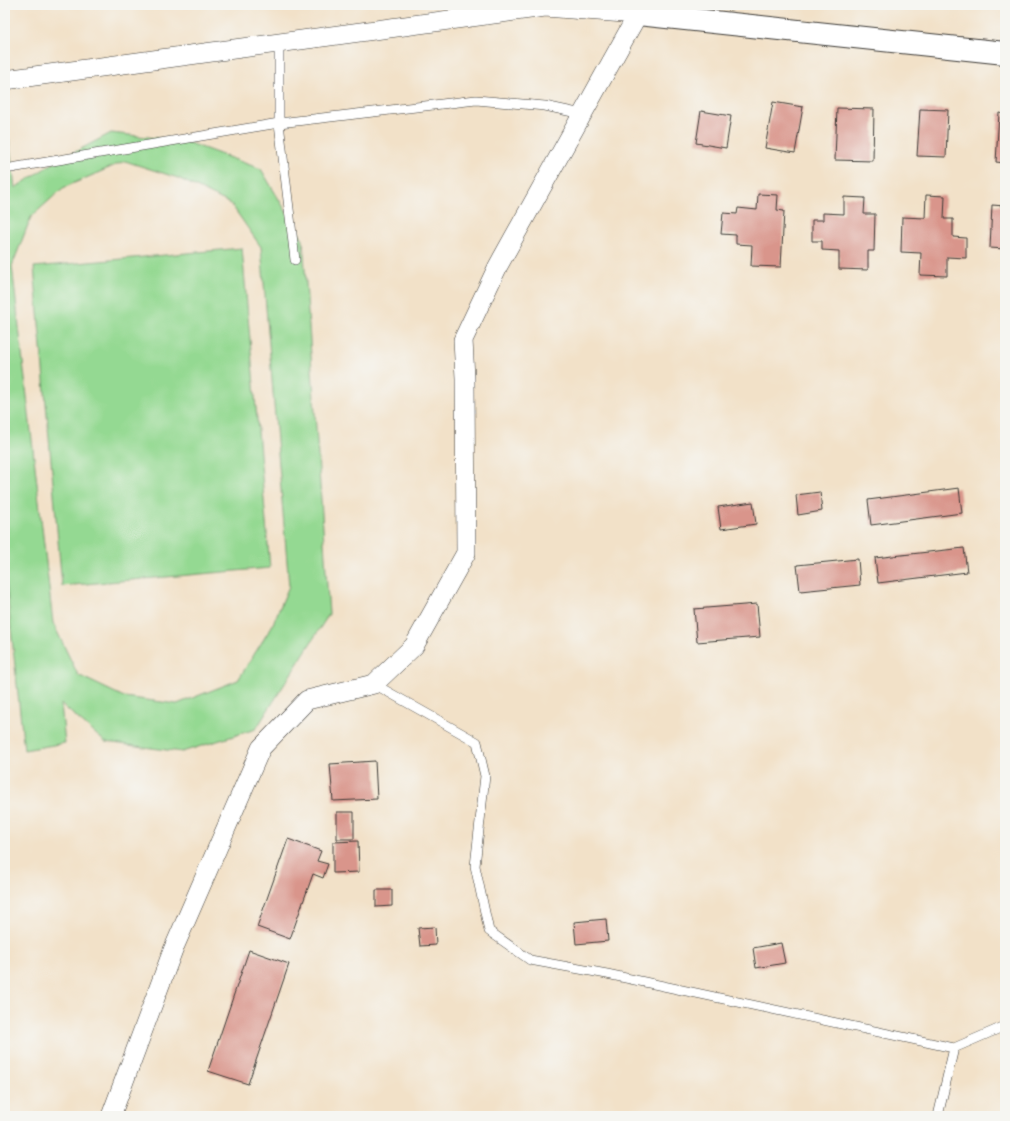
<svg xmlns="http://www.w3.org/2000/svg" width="1010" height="1121" viewBox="0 0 1010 1121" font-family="Kalam,sans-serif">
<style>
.green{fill:#94d992;stroke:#587a57;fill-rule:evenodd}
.building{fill:#d9958b}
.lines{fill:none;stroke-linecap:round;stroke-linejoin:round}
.service-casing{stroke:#3c3a36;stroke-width:10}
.minor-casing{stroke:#3c3a36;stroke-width:20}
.tertiary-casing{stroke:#3c3a36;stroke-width:24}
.service{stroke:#fff;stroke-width:9}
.minor{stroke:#fff;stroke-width:19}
.tertiary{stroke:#fff;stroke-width:22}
</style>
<rect width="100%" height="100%" fill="#f6f6f2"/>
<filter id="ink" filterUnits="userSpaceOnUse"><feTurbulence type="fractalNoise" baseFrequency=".025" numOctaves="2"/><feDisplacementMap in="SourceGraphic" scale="8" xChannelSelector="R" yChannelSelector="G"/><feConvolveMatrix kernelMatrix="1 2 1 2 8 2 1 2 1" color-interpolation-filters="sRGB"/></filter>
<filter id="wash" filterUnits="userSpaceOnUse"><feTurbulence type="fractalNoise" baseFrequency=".012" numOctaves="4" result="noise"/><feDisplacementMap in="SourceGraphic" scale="16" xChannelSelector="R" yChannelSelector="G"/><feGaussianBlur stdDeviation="0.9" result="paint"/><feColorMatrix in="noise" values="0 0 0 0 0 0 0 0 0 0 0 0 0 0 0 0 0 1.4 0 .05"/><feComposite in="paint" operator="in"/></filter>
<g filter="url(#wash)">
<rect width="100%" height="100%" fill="#f2e1c8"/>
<path class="green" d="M111,133L184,141L261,169L303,240L329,614L256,729L182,752L105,742L61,704L65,743L24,750L5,573V140L9,139L15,188L50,165ZM125,161L178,178L231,204L261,247L289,586L272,626L238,680L177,704L124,697L78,675L53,623L12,266L31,217L63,188Z
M242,248L270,568L62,586L34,267Z"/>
<g id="blocks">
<path class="building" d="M773,102L803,107L795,153L765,148Z
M837,108L874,109L873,161L835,160Z
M920,109L948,110L946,157L917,156Z
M701,111L731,116L726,148L696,143Z
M999,113L1005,114V163L996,162Z
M758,194L778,195L777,210L784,211L781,267L751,266L752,245L736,244V235L721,234L723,213L737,214L738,208L757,210Z
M926,195L945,196L944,219H953V237L966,238V258L947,257V276L920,275L921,253L901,252L902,217L925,218Z
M844,197L865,198L864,214H875L874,251H868V270L839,269V251L822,250V241H812V220H823V213L844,214Z
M992,205L1005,206V249L990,248Z
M959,488L962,513L871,525L868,500Z
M820,492L822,511L798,515L796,495Z
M753,502L756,524L721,529L718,507Z
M964,548L967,572L878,583L875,558Z
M858,559L860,585L800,591L797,565Z
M757,604L760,637L697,642L694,609Z
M375,761L377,799L333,801L330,764Z
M337,812H354V839H337Z
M288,839L321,851L317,861L328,864L323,878L313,874L290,939L257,927Z
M358,841L359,872L333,873V842Z
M376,890H392V906L376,907Z
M606,919L608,941L576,944L574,922Z
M435,927L436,945L420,946L418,928Z
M781,943L785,963L756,968L753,948Z
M249,950L289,964L248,1084L208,1071Z"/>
</g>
</g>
<g filter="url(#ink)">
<use href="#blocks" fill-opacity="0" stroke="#3c3a36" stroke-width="1"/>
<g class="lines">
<g class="service-casing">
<path id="service" d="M279,43V123L295,260
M5,169L279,123L476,100L545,106L582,114
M374,684L477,742L485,776L475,866L489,931L530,960L607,974L954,1048L938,1116
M954,1048L1005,1026"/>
</g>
<g class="minor-casing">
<path id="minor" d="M5,80L545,7L638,14
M111,1116L173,950L261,748L307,700L374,684L414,646L466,553L465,378L463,340L498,266L638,14"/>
</g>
<g class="tertiary-casing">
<path id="tertiary" d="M643,5L638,14L1005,53"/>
</g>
<use href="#service" class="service"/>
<use href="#minor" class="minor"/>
<use href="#tertiary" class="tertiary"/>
</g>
</g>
<rect width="1010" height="1121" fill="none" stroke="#f6f6f2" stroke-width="20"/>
</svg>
